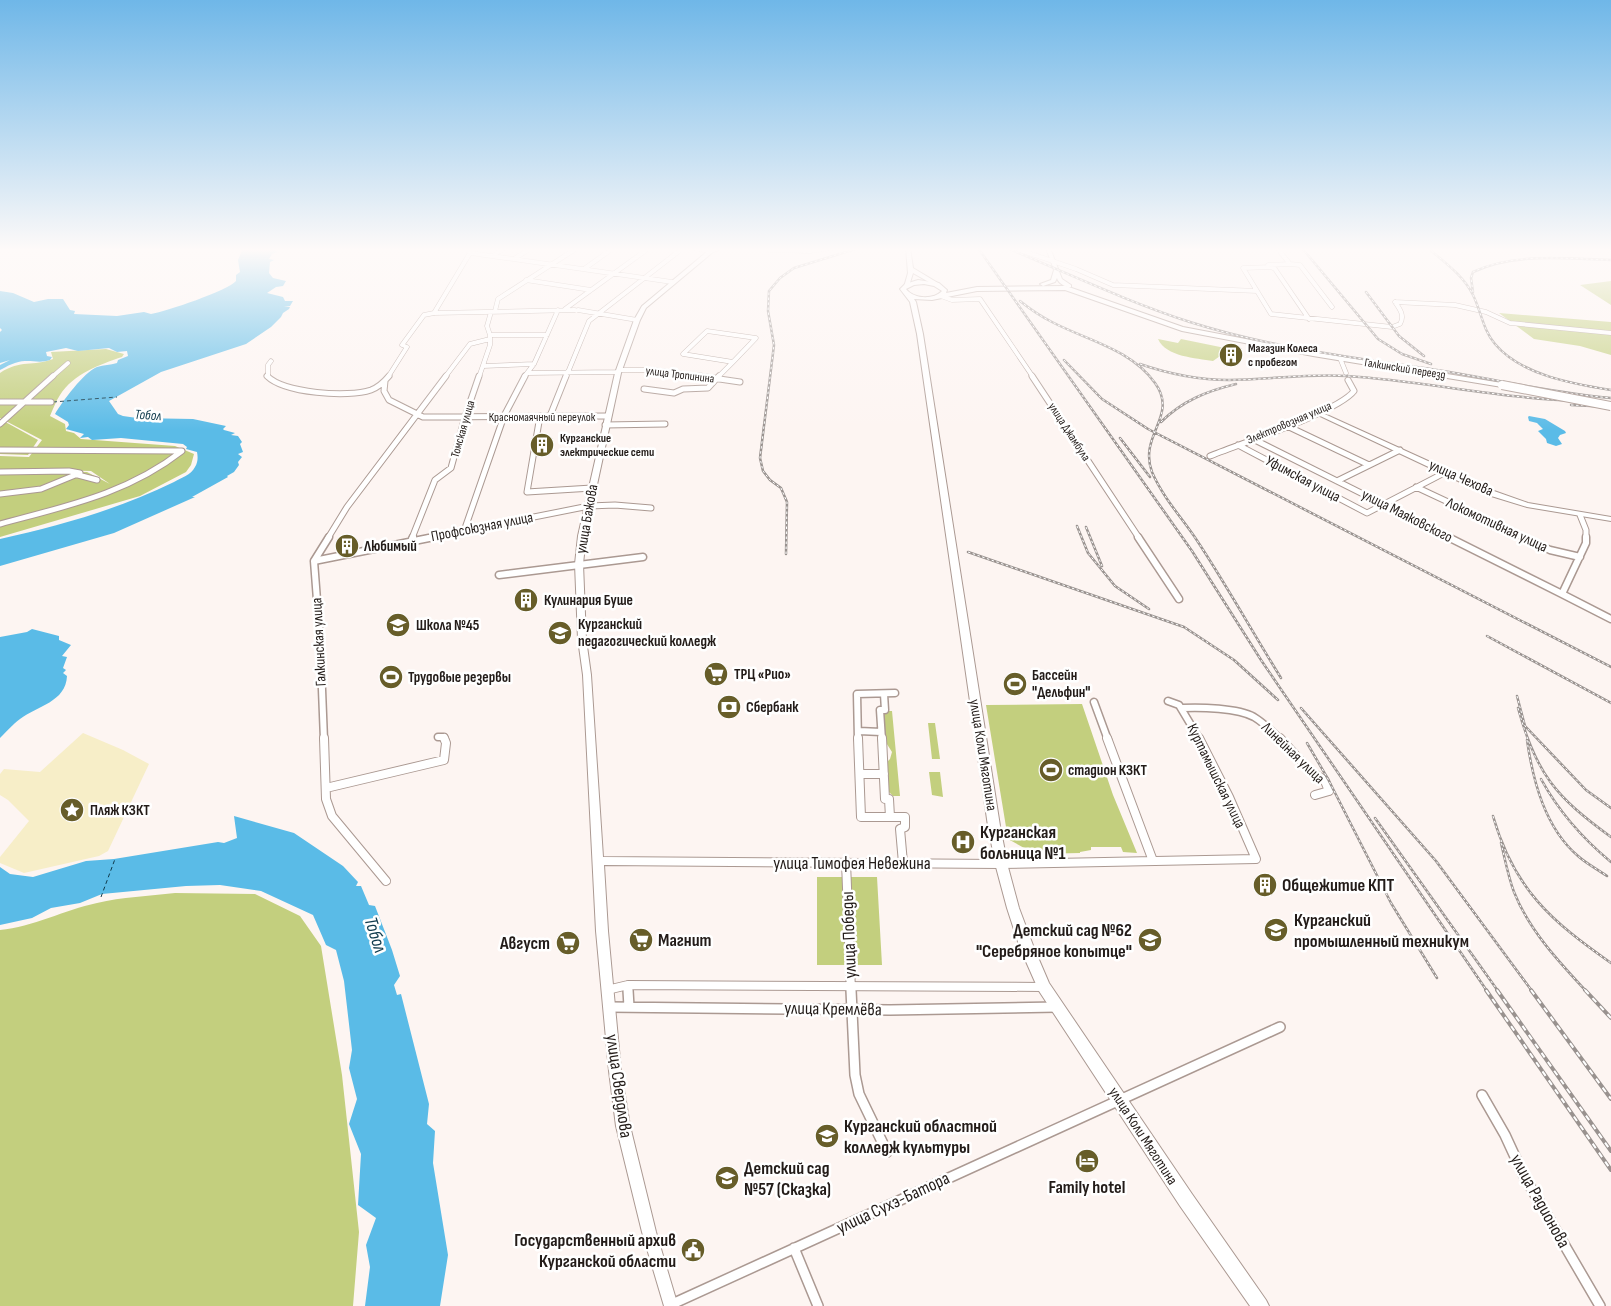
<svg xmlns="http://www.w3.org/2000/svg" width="1611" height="1306" viewBox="0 0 1611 1306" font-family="'Sofia Sans Condensed',sans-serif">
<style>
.green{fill:#c3cf7e}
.sand{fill:#f7eec8}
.water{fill:#5abbe7}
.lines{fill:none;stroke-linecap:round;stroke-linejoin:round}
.ferry{stroke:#103b4d;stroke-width:1;stroke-dasharray:4 3;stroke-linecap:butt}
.street-far4-casing{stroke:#ab9992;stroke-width:5}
.street-far3-casing{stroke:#ab9992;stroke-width:7}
.street-far2-casing{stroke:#ab9992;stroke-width:9}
.street-far1-casing{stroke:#ab9992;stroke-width:10}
.street-casing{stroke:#ab9992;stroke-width:12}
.secondary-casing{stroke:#ab9992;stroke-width:2}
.primary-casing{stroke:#ab9992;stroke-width:2}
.street-far4{stroke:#fff;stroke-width:4}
.street-far3{stroke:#fff;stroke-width:5}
.street-far2{stroke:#fff;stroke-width:6}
.street-far1{stroke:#fff;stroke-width:8}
.street{stroke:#fff;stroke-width:9}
.secondary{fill:#fff;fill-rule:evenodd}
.primary{fill:#fff;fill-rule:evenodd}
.rail-far1-casing{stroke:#99928f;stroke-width:2.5}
.rail-casing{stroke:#99928f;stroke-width:4}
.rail-far1{stroke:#fff;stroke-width:1;stroke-dasharray:2.5;stroke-linecap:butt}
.rail{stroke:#fff;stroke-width:2;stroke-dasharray:5.5;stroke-linecap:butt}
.primary-bridge-casing{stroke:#ab9992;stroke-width:10;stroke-linecap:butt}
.primary-bridge{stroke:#fff;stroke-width:8}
.labels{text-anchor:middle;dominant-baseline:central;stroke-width:5;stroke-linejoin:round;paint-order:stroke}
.far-poi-label{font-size:12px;font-weight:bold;fill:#231c19;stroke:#fff;text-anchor:start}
.far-street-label{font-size:12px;fill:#231c19;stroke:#fff}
.far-water-label{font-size:14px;font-style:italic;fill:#103b4d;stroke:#fff}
.street-label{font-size:15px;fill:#231c19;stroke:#fff}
.poi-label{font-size:15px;font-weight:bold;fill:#231c19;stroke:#fff;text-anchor:start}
.near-poi-label{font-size:18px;font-weight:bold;fill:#231c19;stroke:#fff;text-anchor:start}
.near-street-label{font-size:18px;fill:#231c19;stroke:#fff}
.near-water-label{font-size:19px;font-style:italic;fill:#103b4d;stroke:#fff}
</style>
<rect width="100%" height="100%" fill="#fdf5f2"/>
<path class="green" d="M1611,281V305L1580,285Z
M1499,313L1611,322V355L1580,346L1534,339Z
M1158,339L1178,343L1181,339L1230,349L1213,361C1196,358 1166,357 1158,339Z
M106,349L124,354L122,357C101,364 73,374 60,395C56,401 53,409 50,416L65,424L66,431L74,433L81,439L175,446L194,454L191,465L186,472L140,496L0,537V470L87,472L110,484L91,471L0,469V456L29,457L42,440L0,418V373C21,359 33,367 53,359L51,352Z
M0,419L38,440L28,455L0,454Z
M1082,704L1113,795L1137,853L1123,852L1121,847H1091V850L1080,852V853L1035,854L1008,839L986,705Z
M887,711H892L900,796H893L889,792L887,762L890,759L892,752L885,741L883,714Z
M928,723H935L940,759H932Z
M929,772H940L943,797L932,795Z
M817,877H877L882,965H817Z
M175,893L255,894L300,916L321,946L342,1075L359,1232L353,1306H0V930C33,927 64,910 97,903C122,897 149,896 175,893Z"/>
<path class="sand" d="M83,733L123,750L149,764L108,851L99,856L24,873L0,863V857L29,821L8,800L0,795V774L4,769L40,772Z"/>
<path class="water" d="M243,248L275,249L277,252L272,254L269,259L274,260L270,262L269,273L273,278L286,281L283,286L276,287L267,293L283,297L285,301H293L290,306L284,307H290L289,309L283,313L281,317L271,327L246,344L161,372L109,401L118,414L123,416L137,418L193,419L226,426L223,429L224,430L235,433L231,435L238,436L242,442L240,444L243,452L238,454L242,457L238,462L239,465L234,472L227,476L228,477L192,497H195L114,533L0,566V539C59,526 119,509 174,482C181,478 191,475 195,467C198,462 198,457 197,452L186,449L187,447L183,444L121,438L92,440L88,437L80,438L84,434L66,429L69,425L68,422L55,414C62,402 84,372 97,367C104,365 110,365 117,363L118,360L128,356L127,351L117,352L109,348L78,351L66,348L46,352L47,356L52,357L50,360C41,363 35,361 27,361C18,360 7,366 0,370V365L10,360L0,363V332L2,330L0,328V291L13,293L34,302L48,299H63L70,310L75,311L74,314L117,316L144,312L151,314C167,311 227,291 236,281V275L240,272L238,260Z
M1529,416L1545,419L1565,431L1566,433L1560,435L1558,438L1562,444L1556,446L1547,443L1546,439L1538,431L1543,429L1537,423L1529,421L1528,417Z
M32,629L59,636V640L71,645L62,656L67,657L63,668L66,670L63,673L67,676C66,702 37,706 20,719C13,724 6,732 0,738V637L27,632Z
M234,816L294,833L343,866L358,882L356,886H361L369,905L375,906L392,950L400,976L394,985L397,995L401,994L429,1104L427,1124L435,1131L433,1163L448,1255L440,1306H365L370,1267L366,1245L376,1218L358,1205L361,1154L349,1124L357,1099L349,1068L352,1050L344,981L336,950L326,945L313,915L261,891L220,885L186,886L102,894L80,903L51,908L32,918L0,925V867L10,874L33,877L86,861L114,859L218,842L224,843L237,838Z"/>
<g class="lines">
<path class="ferry" d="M53,402L117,397
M101,897L115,859"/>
<g class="street-far4-casing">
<path id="street-far4" d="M463,248L471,253L672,282
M693,248L711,251
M767,248L769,250L810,251L832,248
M1014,248L1076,269L1113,285L1257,291
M1277,248L1290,264L1300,265L1332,307
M494,255L504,248
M514,259L531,248
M1268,265L1290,264
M1271,267L1243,268L1271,314L1392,327L1400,324C1405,316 1400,309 1395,302
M1271,267L1275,269L1309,319
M584,269L612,249
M526,280L591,290
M941,296L952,300L980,299L1033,377
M1395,302L1455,305L1486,312L1510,323L1611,333
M565,309L649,248
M578,310L637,320
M495,311L498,299L577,248
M434,313L473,248
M707,331L756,338L733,362L683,354Z
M490,335H547
M1340,358L1346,373
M483,366L534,364
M619,370H656L708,377
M527,373L618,372
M52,377L68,363
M268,377V365L271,361
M388,377L407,347L402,345L424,315L434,313L575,310
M445,377L470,344L490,339
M479,377L490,345V335L487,326L491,312
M524,377L534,364L558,310
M566,377L589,321L683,248
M718,377L733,362"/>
</g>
<g class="street-far3-casing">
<path id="street-far3" d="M267,376C284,393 348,398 371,390C379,387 384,382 389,376
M699,376L740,382
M1032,376L1139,538
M385,381L384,391L389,400L423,417L607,416
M644,389L674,393L683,389L708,388L719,376
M0,402H51
M540,416L527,492L592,488
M550,416L566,376
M0,424L53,376
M605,425L665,424
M1285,425L1369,465
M1253,439L1451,538
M1238,445L1367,513L1446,472
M0,450L182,451C127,494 66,506 0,524
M1210,456C1239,444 1338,412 1354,391L1348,380
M0,472L69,471L80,473
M78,475L97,480
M1337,481L1400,450
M1416,487L1525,538
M0,494L41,489L80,473
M1580,515L1586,530V538
M464,531L504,416L525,376
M328,538L347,507L446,376
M412,538L435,480L451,468L465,417L479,376
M428,538L589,506L615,505L651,508"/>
</g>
<g class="street-far2-casing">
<path id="street-far2" d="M1138,537L1179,599
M1448,537L1562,594
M1522,537L1550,550L1580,557
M1586,537V543L1562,594L1611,619
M411,541L413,537
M314,561L434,537
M499,575L643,557
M1168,701L1179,705L1200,740
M1094,702L1108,740
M1182,708C1200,707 1238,708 1254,717C1264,723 1273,732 1281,740
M859,731L881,732
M438,737H444L445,740
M324,740L320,639L314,561L329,537
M858,740L857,694L895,693
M882,740L880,710H885L884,694"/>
</g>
<g class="street-far1-casing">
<path id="street-far1" d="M324,738L326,799L332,816L386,881
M858,738L861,817H905V827L900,829L903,863
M882,738L885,799H889L890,817
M1107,738L1153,861
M1280,738L1308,769L1325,781L1329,791L1315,795
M860,774H884
M326,788L444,760L446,743L444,738
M846,862L851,991
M1000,864L1256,859L1229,797L1199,738
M628,985V991
M607,990L628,985L1044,987"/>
</g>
<g class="street-casing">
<path id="street" d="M628,990L629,1007
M851,990L855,1075L859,1094L887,1152
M609,1007L890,1010L1057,1007
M1482,1095L1505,1135L1523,1174L1600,1306
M794,1248L818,1306
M670,1305L1280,1027"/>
</g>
<g class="secondary-casing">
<path id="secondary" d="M716,248H724L713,252L646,308L640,320L621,373L586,536L583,564L586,639L591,675L603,857L1000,860L1004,861L1005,864L1004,867L1000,868L604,865L608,931L621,1071L630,1126L656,1232L678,1306H664L642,1232L616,1126L609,1071L596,931L583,675L578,639L575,564L578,536L615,373L634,320L642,306L709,250Z
M906,248H910L913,268L938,283V285H934L913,273L909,286L904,287L908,273Z
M1046,248H1050L1062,279L1071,285V287C1066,288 1058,283 1057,278L1055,282L1043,286L1040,284L1051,280L1054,270Z
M1318,411L1494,491L1528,503L1611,517V521L1527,507L1488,495L1316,414L1315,413Z"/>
</g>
<g class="primary-casing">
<path id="primary" d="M918,280L939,283L947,290L946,293L977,287L1066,286L1183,327L1313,352L1502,383L1506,385L1502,387L1313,356L1182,331L1065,290L977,291L932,300L914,299L916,302L923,334L1000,826L1008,867L1019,908L1034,948L1049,983L1192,1194L1266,1300L1269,1306H1250L1180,1206L1039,991L1020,948L1007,908L996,867L988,826L917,334L910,302L900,289L905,284ZM924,284L934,286L942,291C933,300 914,299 906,289L914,285Z"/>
</g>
<use href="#street-far4" class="street-far4"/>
<use href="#street-far3" class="street-far3"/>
<use href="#street-far2" class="street-far2"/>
<use href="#street-far1" class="street-far1"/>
<use href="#street" class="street"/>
<use href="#secondary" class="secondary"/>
<use href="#primary" class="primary"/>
<g class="rail-far1-casing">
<path id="rail-far1" d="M978,248L1192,551L1261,660L1487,991
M1007,248C1067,273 1128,302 1190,322C1271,348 1358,358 1443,371C1499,380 1554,393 1611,398
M1302,248L1378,339L1402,354L1431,364
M1428,248C1444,262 1463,275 1473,295C1481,311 1483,330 1495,344C1521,375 1573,384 1611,390
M1366,292L1399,336L1424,356
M1473,292L1471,278L1473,272C1515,252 1565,259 1611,260
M1020,301C1030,309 1040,316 1052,322C1086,340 1131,349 1155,383C1179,416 1138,435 1152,472C1163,498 1183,519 1198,542C1227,586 1253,633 1281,678
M1064,360L1102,399L1148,429L1611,667
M1140,364C1169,374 1199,380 1229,380C1269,380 1308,373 1347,376C1425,381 1502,399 1581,401
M1571,405L1611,407
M1161,422C1182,401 1207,391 1236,384
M1120,438L1150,477
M1077,526L1088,553L1115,586L1149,609
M1086,527L1102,566
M968,552L1184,627L1234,660L1278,700
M786,554L787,502L781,488L770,480L763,471L760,458L774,345L768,311L769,291L780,278L794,268L859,248
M1487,636L1611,703
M1517,696L1525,726L1586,790L1611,808
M1301,708L1436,861L1532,991
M1518,708C1536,774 1556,797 1611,837
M1527,740C1533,781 1545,828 1578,856C1587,864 1597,869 1607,876
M1307,743L1328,779L1391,903L1437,978
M1541,779C1559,812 1582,838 1611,862
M1493,816C1514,889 1551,921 1611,963
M1375,818L1498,991
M1501,843C1505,859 1508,876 1514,892C1529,930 1559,962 1586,991"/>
</g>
<g class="rail-casing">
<path id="rail" d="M1486,990L1611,1170
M1497,990L1611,1151
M1531,990L1611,1099
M1585,990L1611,1018"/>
</g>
<use href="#rail-far1" class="rail-far1"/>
<use href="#rail" class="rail"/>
<g class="primary-bridge-casing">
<path id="primary-bridge" d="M1502,385L1611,406"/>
</g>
<use href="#primary-bridge" class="primary-bridge"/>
</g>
<linearGradient id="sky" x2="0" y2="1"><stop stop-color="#6fb7e8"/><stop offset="0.58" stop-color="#fefaf9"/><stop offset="1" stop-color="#fefaf9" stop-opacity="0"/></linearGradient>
<rect width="1611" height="431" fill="url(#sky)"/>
<defs>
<g id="building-disc" transform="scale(1.25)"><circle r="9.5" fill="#675d29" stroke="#fff"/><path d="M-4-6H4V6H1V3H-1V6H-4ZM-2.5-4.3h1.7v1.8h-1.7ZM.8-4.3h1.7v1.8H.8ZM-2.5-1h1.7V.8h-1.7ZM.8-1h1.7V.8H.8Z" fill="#fff"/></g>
<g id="school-disc" transform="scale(1.25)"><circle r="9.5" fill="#675d29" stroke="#fff"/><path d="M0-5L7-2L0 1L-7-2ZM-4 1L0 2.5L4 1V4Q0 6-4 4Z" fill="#fff"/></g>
<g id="university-disc" transform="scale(1.25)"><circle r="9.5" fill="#675d29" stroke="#fff"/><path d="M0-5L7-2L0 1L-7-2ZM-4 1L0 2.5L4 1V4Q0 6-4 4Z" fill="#fff"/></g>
<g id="supermarket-disc" transform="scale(1.25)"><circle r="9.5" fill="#675d29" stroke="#fff"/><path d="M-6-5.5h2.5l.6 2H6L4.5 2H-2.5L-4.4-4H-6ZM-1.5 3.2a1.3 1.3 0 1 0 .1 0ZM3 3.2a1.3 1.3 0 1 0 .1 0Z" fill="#fff"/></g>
<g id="stadium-disc" transform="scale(1.25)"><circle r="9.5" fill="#675d29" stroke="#fff"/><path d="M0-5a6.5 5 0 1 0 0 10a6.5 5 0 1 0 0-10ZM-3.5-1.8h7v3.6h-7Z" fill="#fff"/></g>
<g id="bank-disc" transform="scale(1.25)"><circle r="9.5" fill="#675d29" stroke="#fff"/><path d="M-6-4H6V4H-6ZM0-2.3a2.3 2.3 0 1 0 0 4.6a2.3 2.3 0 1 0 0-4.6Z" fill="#fff"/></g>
<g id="sight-disc" transform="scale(1.25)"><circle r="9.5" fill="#675d29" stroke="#fff"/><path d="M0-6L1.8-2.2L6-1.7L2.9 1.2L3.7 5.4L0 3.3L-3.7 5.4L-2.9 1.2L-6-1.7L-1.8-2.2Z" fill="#fff"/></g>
<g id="hospital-disc" transform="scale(1.25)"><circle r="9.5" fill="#675d29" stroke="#fff"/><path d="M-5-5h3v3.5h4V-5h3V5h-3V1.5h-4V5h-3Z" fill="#fff"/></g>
<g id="hotel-disc" transform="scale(1.25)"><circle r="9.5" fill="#675d29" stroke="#fff"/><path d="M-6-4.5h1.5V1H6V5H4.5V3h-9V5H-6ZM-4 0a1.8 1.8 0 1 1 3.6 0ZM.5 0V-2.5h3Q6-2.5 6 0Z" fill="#fff"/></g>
<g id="civic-disc" transform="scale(1.25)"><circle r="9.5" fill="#675d29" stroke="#fff"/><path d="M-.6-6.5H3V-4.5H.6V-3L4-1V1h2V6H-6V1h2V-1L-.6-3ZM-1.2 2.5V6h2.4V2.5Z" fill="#fff"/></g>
</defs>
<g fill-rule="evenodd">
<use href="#building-disc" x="1231" y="355"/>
<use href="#building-disc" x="542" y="445"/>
<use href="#building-disc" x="347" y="546"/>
<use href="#building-disc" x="526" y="600"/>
<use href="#school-disc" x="398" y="625"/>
<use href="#university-disc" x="560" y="633"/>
<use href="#supermarket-disc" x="716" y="674"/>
<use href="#stadium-disc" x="391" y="677"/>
<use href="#stadium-disc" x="1015" y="684"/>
<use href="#bank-disc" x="729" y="707"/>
<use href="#stadium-disc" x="1051" y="770"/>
<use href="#sight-disc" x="72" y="810"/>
<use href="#hospital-disc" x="963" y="842"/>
<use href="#building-disc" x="1265" y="885"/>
<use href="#university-disc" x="1276" y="930"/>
<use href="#supermarket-disc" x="641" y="940"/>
<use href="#school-disc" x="1150" y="940"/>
<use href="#supermarket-disc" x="568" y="943"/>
<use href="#university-disc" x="827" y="1136"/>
<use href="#hotel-disc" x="1087" y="1161"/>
<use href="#school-disc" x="727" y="1178"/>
<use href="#civic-disc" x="693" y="1250"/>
</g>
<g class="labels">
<g class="far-poi-label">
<text x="1248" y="348">Магазин Колеса<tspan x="1248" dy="14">с пробегом</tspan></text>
<text x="560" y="438">Курганские<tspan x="560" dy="14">электрические сети</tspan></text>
</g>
<g class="far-street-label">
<text transform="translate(1405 369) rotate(9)">Галкинский переезд</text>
<text transform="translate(680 375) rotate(7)">улица Тропинина</text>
<text x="542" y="417">Красномаячный переулок</text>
<text transform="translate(1289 423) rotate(-23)">Электровозная улица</text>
<text transform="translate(463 429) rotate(-74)">Томская улица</text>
<text transform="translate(1069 432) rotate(57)">улица Джамбула</text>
</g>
<g class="far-water-label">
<text transform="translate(148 415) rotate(3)">Тобол</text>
</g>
<g class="street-label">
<text transform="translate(1461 478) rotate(24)">улица Чехова</text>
<text transform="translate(1303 479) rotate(28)">Уфимская улица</text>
<text transform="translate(1407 516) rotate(27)">улица Маяковского</text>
<text transform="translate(587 519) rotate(-80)">улица Бажова</text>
<text transform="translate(1497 525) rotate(25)">Локомотивная улица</text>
<text transform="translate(482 527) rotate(-11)">Профсоюзная улица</text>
<text transform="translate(319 642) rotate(-93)">Галкинская улица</text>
<text transform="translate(1293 753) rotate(44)">Линейная улица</text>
<text transform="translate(983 755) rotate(81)">улица Коли Мяготина</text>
<text transform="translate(1216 776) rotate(64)">Куртамышская улица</text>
<text transform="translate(1143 1136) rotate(57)">улица Коли Мяготина</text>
</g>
<g class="poi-label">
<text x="364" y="546">Любимый</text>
<text x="544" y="600">Кулинария Буше</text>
<text x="578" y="624">Курганский<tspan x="578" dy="17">педагогический колледж</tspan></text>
<text x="416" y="625">Школа №45</text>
<text x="734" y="674">ТРЦ «Рио»</text>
<text x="1032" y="675">Бассейн<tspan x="1032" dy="17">"Дельфин"</tspan></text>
<text x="408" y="677">Трудовые резервы</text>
<text x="746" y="707">Сбербанк</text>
<text x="1068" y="770">стадион КЗКТ</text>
<text x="90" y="810">Пляж КЗКТ</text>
</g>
<g class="near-poi-label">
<text x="980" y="832">Курганская<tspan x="980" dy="21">больница №1</tspan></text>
<text x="1282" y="885">Общежитие КПТ</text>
<text x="1294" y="920">Курганский<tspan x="1294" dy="21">промышленный техникум</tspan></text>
<text x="1132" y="930" text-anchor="end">Детский сад №62<tspan x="1132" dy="21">"Серебряное копытце"</tspan></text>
<text x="658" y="940">Магнит</text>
<text x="550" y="943" text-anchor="end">Август</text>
<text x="844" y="1126">Курганский областной<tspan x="844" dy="21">колледж культуры</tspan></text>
<text x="744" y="1168">Детский сад<tspan x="744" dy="21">№57 (Сказка)</tspan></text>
<text x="1087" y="1187" text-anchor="middle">Family hotel</text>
<text x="676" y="1240" text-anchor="end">Государственный архив<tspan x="676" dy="21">Курганской области</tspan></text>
</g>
<g class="near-street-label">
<text x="852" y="863">улица Тимофея Невежина</text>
<text transform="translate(849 935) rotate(-92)">улица Победы</text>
<text transform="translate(833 1009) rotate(1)">улица Кремлёва</text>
<text transform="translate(619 1086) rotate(82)">улица Свердлова</text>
<text transform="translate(1540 1201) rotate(61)">улица Радионова</text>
<text transform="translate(893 1203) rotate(-25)">улица Сухэ-Батора</text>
</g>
<g class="near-water-label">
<text transform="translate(375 935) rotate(72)">Тобол</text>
</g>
</g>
</svg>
